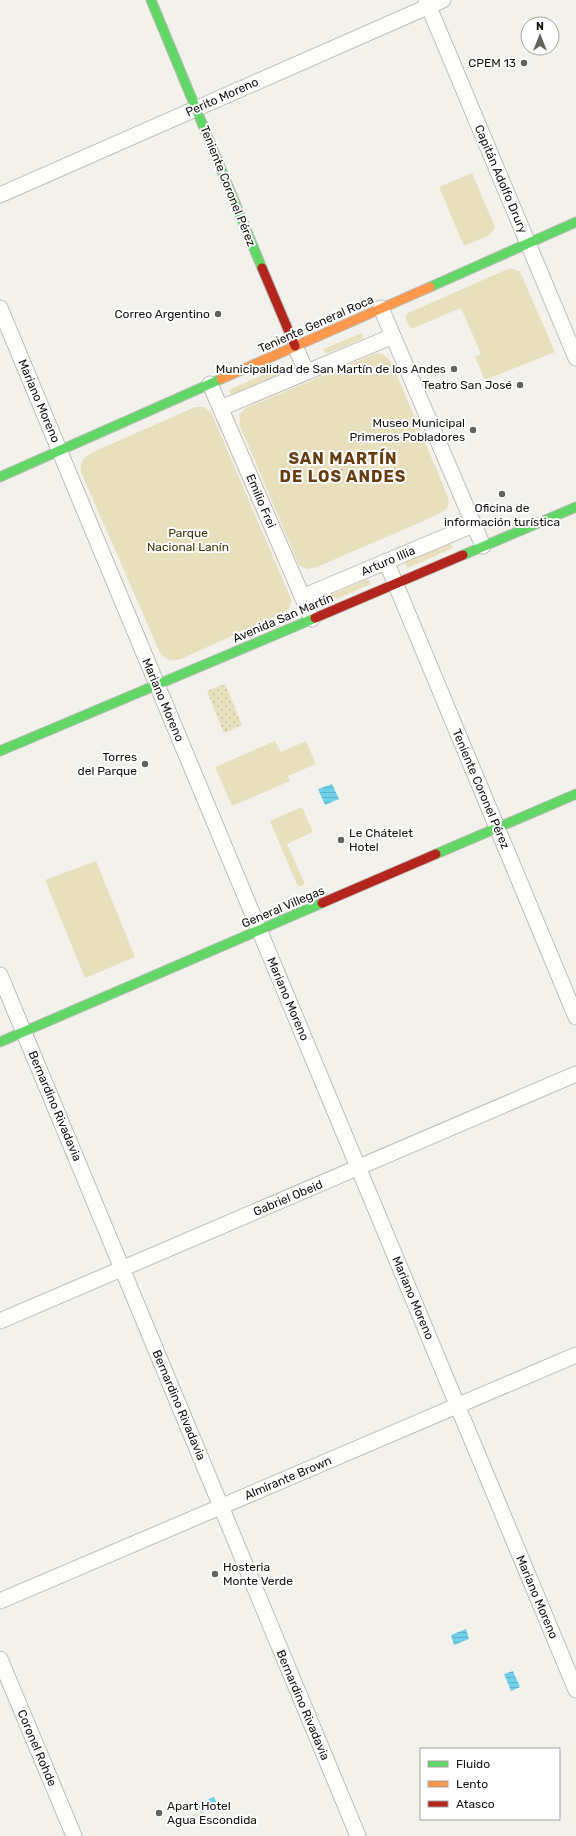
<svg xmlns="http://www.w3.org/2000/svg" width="576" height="1836" viewBox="0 0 576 1836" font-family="Rubik,sans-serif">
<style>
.green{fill:#e8e0bd}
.garden{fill:url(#garden-dots)}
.water{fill:url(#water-rules)}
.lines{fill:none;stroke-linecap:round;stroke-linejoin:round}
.street-casing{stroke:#bdbcb7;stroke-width:17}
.fast-casing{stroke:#bdbcb7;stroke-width:11}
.slow-casing{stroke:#bdbcb7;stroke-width:11}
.jam-casing{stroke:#bdbcb7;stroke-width:11}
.street{stroke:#fdfdfc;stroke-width:15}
.fast{stroke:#63d668;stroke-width:9}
.slow{stroke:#ff974d;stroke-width:9}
.jam{stroke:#b3261e;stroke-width:9}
.poi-dot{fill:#62615d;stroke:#fff;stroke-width:1.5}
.labels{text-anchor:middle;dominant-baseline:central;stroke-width:4;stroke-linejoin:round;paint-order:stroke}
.poi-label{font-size:12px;fill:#151410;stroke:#fff;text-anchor:end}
.street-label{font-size:12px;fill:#151410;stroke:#fff}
.park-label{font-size:12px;fill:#40370a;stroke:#fff}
.district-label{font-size:16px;font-weight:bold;letter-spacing:1px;fill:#653d11;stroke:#fff}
</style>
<defs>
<pattern id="garden-dots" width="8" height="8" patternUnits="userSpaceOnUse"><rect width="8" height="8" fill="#e8e0bd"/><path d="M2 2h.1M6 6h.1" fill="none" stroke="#c6bfa1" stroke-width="1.8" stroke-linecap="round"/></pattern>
<pattern id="water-rules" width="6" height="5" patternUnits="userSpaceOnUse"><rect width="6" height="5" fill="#70d0e9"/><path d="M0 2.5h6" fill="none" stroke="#60b2c7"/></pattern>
</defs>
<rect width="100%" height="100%" fill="#f2f1eb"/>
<path class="green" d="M472,173L495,227L490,235L464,246L439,187Z
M510,268L519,271L521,274L555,352L485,380L475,357L481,354L461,308L411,329L405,317L408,313Z
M362,333L364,338L326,354L323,349Z
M377,353C389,354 391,363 396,373L448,497C450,508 446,510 437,515L317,567L307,569L299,565L240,426L239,415L246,408Z
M274,370L276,376L231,395L229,390Z
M195,407H204L211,412L292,601L289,609L285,612L181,659L170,661L161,655L81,472C80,461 84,457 93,452Z
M450,543L453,548L407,568L405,563Z
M368,579L371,584L325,604L323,598Z
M275,741L281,752L306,741L316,764L288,776L290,781L232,806L215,767Z
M302,807L313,832L287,844L305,884L298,887L270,821Z
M96,861L135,957L85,978L45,880Z"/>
<path class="garden" d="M334 465a10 10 0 1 1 20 0a10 10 0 1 1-20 0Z
M225,684L242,725L224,733L207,691Z"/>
<path class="water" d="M332,784L339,799L325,805L318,789Z
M466,1629L469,1639L454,1645L451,1635Z
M513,1671L520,1687L511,1691L504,1674Z
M214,1797L218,1805L201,1813L197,1804Z"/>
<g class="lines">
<g class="street-casing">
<path id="street" d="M426,0L576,358
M0,195L443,0
M0,308L576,1690
M381,308L483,546
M295,346L306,371
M210,384L312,619
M221,408L393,336
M386,561L576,1017
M302,597L473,525
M0,975L358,1836
M0,1321L576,1074
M0,1601L576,1355
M0,1659L74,1836"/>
</g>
<g class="fast-casing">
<path id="fast" d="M151,0L262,268
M430,287L576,222
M0,477L221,379
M463,555L576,507
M0,751L315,618
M436,854L576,794
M0,1042L322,903"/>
</g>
<g class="slow-casing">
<path id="slow" d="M221,379L430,287"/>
</g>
<g class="jam-casing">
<path id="jam" d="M262,268L295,346
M315,618L463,555
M322,903L436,854"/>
</g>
<use href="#street" class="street"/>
<use href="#fast" class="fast"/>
<use href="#slow" class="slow"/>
<use href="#jam" class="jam"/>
</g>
<g class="poi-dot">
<circle cx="524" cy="63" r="4"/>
<circle cx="218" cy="314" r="4"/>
<circle cx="454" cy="369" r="4"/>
<circle cx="520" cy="385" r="4"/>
<circle cx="473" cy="430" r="4"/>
<circle cx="502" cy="494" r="4"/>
<circle cx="145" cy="764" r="4"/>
<circle cx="341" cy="840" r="4"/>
<circle cx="215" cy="1574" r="4"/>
<circle cx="159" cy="1813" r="4"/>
</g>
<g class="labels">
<g class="poi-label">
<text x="516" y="63">CPEM 13</text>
<text x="210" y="314">Correo Argentino</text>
<text x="446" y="369">Municipalidad de San Martín de los Andes</text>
<text x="512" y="385">Teatro San José</text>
<text x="465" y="423">Museo Municipal<tspan x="465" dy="14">Primeros Pobladores</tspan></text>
<text x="502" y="508" text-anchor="middle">Oficina de<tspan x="502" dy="14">información turística</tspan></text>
<text x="137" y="757">Torres<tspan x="137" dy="14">del Parque</tspan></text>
<text x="349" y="833" text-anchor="start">Le Chátelet<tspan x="349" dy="14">Hotel</tspan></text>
<text x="223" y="1567" text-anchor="start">Hosteria<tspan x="223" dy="14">Monte Verde</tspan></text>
<text x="167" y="1806" text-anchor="start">Apart Hotel<tspan x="167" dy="14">Agua Escondida</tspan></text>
</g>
<g class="street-label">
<text transform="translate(222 97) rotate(-24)">Perito Moreno</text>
<text transform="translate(501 179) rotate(67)">Capitán Adolfo Drury</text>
<text transform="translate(228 186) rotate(68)">Teniente Coronel Pérez</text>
<text transform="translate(316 324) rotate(-24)">Teniente General Roca</text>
<text transform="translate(39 401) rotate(67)">Mariano Moreno</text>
<text transform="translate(261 501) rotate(67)">Emilio Frei</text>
<text transform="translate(388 561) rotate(-23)">Arturo Illia</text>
<text transform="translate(283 618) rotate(-23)">Avenida San Martín</text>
<text transform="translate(163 700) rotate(67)">Mariano Moreno</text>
<text transform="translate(481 789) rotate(67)">Teniente Coronel Pérez</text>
<text transform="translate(283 907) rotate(-23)">General Villegas</text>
<text transform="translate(288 999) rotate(67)">Mariano Moreno</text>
<text transform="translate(55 1106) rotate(67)">Bernardino Rivadavia</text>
<text transform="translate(288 1198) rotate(-23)">Gabriel Obeid</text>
<text transform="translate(413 1298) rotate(67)">Mariano Moreno</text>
<text transform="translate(179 1405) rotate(67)">Bernardino Rivadavia</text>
<text transform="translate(288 1478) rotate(-23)">Almirante Brown</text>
<text transform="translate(537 1597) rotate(67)">Mariano Moreno</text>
<text transform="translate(303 1705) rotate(67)">Bernardino Rivadavia</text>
<text transform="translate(37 1748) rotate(67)">Coronel Rohde</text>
</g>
<g class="park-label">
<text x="188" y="533">Parque<tspan x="188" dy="14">Nacional Lanín</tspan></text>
</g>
<g class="district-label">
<text x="343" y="458">SAN MARTÍN<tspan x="343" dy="18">DE LOS ANDES</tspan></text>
</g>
</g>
<rect x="420" y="1748" width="140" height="72" fill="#ffffff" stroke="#a1a19f"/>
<rect x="428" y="1761" width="20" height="6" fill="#63d668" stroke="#a1a19f"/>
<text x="456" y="1768" font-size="12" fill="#151410">Fluido</text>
<rect x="428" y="1781" width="20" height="6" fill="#ff974d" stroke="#a1a19f"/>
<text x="456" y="1788" font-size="12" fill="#151410">Lento</text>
<rect x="428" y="1801" width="20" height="6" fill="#b3261e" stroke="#a1a19f"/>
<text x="456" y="1808" font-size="12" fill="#151410">Atasco</text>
<g transform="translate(540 36)"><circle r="19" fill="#ffffff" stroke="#a1a19f"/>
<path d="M0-3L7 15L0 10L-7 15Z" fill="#62615d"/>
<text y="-6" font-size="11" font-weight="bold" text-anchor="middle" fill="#151410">N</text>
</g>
</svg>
